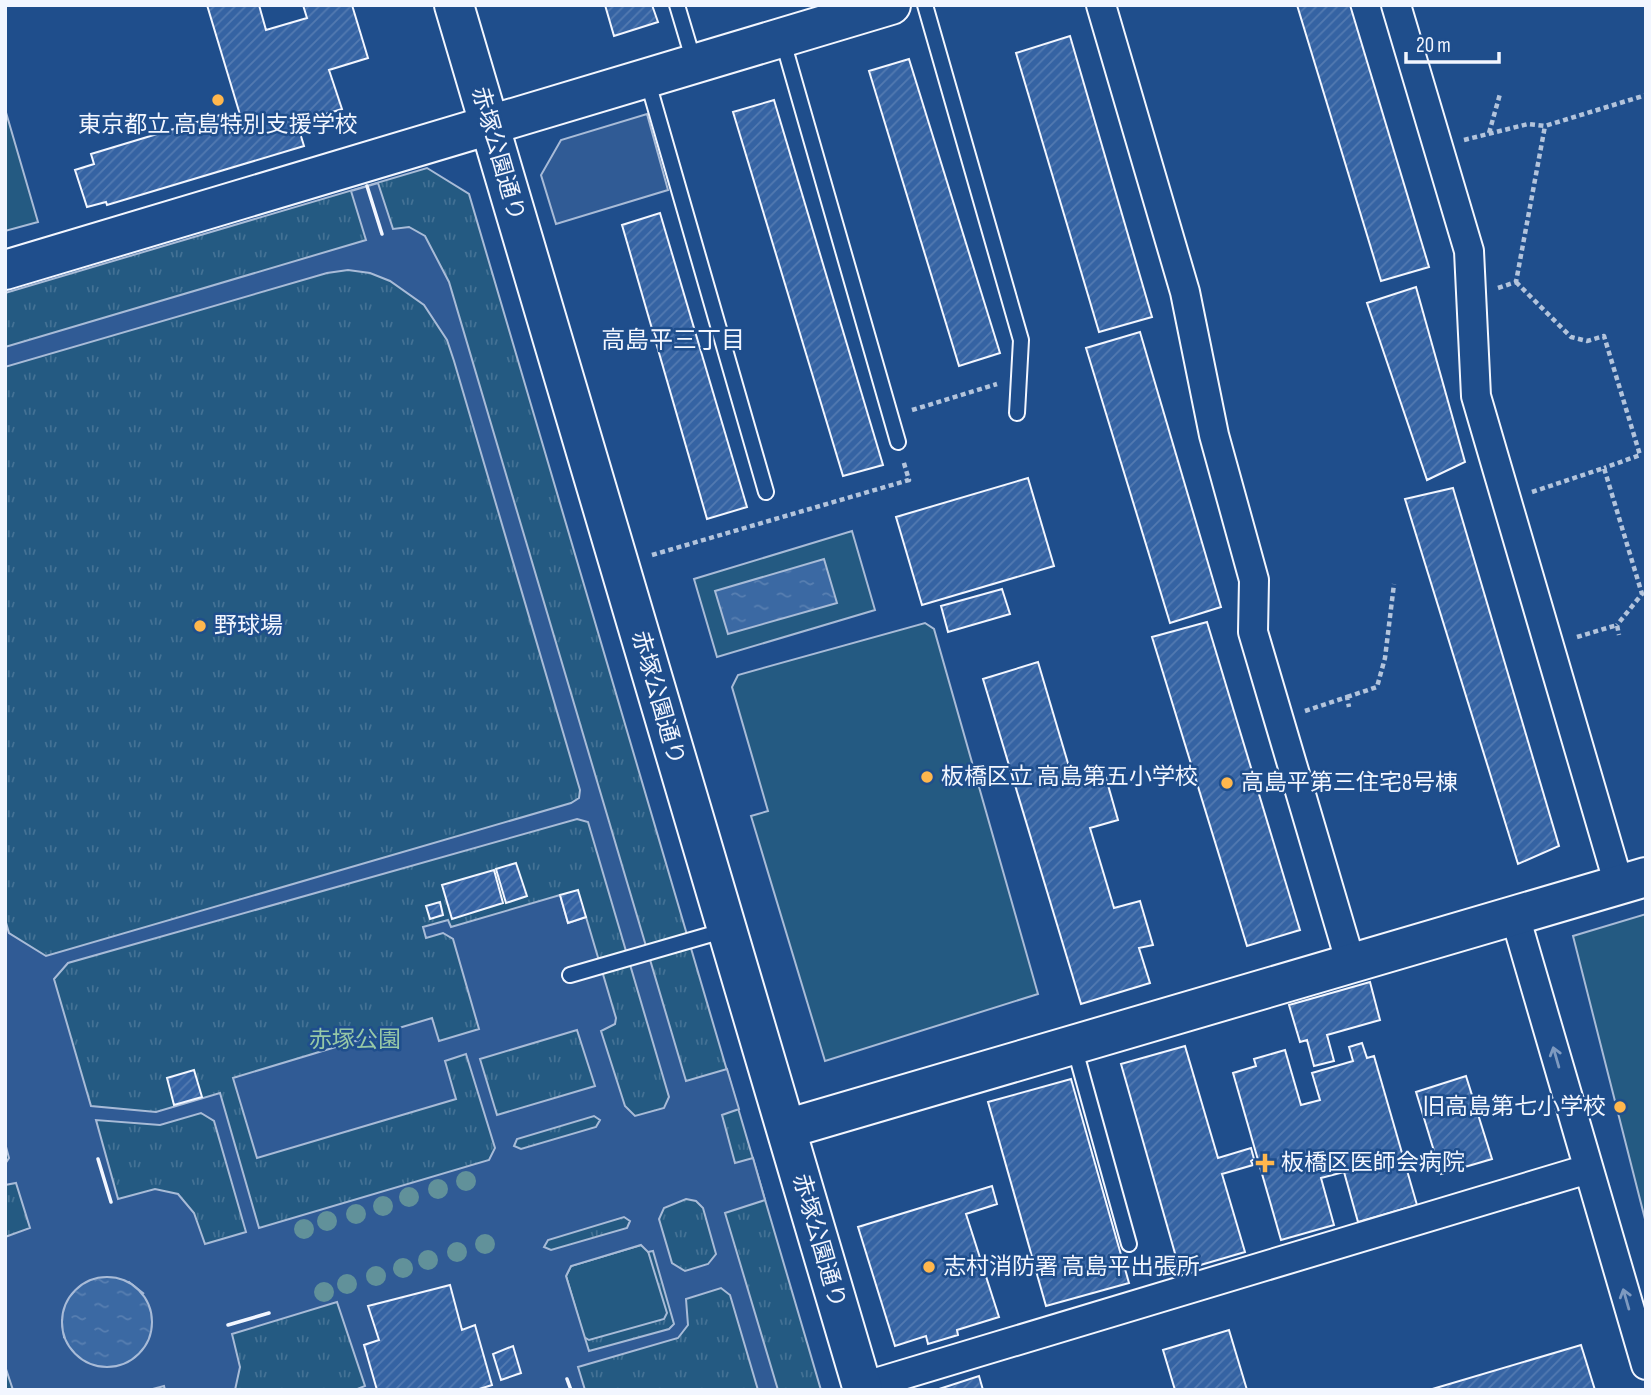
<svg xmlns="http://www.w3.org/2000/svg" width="1651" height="1395" viewBox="0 0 1651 1395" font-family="'Sofia Sans Condensed','Noto Sans JP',sans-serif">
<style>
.park{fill:url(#park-tufts);stroke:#a8bbd7;stroke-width:2}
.pitch{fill:#245a82;stroke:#a8bbd7;stroke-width:2}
.parking{fill:#305b95;stroke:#a8bbd7;stroke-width:2;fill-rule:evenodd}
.water{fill:url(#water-ripples);stroke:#a8bbd7;stroke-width:2}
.building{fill:url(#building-hatch);stroke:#f2f6ff;stroke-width:2}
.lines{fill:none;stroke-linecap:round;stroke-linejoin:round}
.lane-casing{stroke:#f2f6ff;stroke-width:18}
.street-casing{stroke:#f2f6ff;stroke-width:32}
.secondary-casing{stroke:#f2f6ff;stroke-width:42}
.path{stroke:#b3c4dc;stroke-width:4.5;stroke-dasharray:5 3.5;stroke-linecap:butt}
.lane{stroke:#1f4e8c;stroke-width:14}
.street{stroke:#1f4e8c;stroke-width:28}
.secondary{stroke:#1f4e8c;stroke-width:38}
.wall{stroke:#f2f6ff;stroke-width:3.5}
.tree{fill:#61919a}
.oneway{stroke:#7e9ac0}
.poi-dot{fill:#ffb74d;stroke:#1f4e8c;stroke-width:2.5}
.labels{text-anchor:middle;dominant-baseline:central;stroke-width:5;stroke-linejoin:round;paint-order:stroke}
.poi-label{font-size:23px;fill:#f2f6ff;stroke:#1f4e8c;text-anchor:start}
.street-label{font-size:23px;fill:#f2f6ff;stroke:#1f4e8c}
.park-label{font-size:23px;fill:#97c8a6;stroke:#1f4e8c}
.neighbourhood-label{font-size:24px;fill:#f2f6ff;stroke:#1f4e8c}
</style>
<defs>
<pattern id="park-tufts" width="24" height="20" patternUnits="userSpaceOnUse" patternTransform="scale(1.75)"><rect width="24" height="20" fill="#245a82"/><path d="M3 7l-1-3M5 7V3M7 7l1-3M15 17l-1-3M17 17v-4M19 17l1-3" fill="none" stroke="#447295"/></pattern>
<pattern id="water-ripples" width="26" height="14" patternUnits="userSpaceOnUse" patternTransform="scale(1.75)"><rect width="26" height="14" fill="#3b69a3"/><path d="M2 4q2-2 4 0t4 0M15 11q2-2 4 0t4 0" fill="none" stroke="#587fb1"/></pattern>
<pattern id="building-hatch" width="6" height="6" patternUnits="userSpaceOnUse" patternTransform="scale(1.75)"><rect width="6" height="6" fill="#3563a3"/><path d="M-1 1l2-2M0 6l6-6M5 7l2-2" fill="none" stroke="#537ab1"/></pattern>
</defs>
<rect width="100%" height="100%" fill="#1f4e8c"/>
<path class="park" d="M427,168L469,194L821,1390H5V293Z"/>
<path class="pitch" d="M5,109L38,222L5,231Z
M852,531L875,610L717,657L694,579Z
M925,623L934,629L1038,994L825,1061L751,816L768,811L732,687L738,675Z
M1646,914V1223L1573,936Z
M641,1245L647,1248L667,1313L664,1319L589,1340L584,1337L566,1276L571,1266Z"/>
<path class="parking" d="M647,114L668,190L556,224L541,175L561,140Z
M378,183L393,229L409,227L425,236L449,282L686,1081L727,1069L739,1109L722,1115L735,1163L753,1158L765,1200L725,1213L778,1390H758L730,1295L721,1288L686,1299L688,1325L678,1338L578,1367L585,1390H355L365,1386L337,1302L232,1334L240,1367L235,1390H165L164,1386L149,1390H13L5,1366V1237L30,1228L16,1183L5,1185V1164L9,1158L5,1143V919L9,933L46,956L571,803L579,798L580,790L454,361L447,340L424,305L390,281L370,273L348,270L327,273L5,367V347L366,240L351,191ZM577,819L588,822L669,1097L664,1108L635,1116L625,1106L601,1031L615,1024L616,1018L586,917L568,923L560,895L451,927L448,920L423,927L426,938L443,933L453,939L479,1029L439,1041L432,1018L233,1078L257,1158L456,1099L445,1061L466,1054L495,1148L489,1160L259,1228L220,1093L156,1112L91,1106L54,979L68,963ZM577,1030L595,1086L497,1115L480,1059ZM201,1113L214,1121L246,1232L205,1244L194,1213L178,1194L155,1189L118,1199L96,1120L160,1125ZM594,1116L600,1120L596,1127L521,1149L514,1146L517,1139ZM686,1199L696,1201L703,1208L716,1254L708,1264L685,1271L672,1263L659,1219L664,1208ZM624,1217L630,1221L627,1228L551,1250L544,1247L548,1240ZM641,1245L648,1252L653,1251L674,1324L669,1329L589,1351L566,1276L571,1266ZM129,1282L143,1293L64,1337L62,1320Z"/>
<path class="water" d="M824,559L837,603L728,634L715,591Z
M62 1322a45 45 0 1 1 90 0a45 45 0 1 1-90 0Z"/>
<path class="building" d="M207,5H259L266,30L307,18L303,5H352L368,58L329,70L342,109L297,123L304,146L107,205L106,202L87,207L75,170L94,164L91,154L220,115L225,134L244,128Z
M605,5H652L658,22L614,36Z
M1297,5H1350L1429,267L1381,281Z
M1070,36L1152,317L1099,332L1016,53Z
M909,59L1000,353L959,366L869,71Z
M774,100L883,465L843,476L733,112Z
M660,213L747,507L707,519L622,225Z
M1416,287L1465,462L1427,480L1367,303Z
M1140,332L1221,607L1170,623L1086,348Z
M1028,478L1054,566L922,605L896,517Z
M1453,488L1559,846L1518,864L1405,499Z
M1002,589L1010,614L948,632L941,606Z
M1207,622L1300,930L1247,946L1152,637Z
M1038,662L1075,787L1106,778L1118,820L1090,828L1114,908L1140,901L1153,945L1139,948L1150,983L1081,1004L983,679Z
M516,863L527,896L506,903L496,869Z
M494,870L503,903L452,919L442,885Z
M578,890L586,917L568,923L560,895Z
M440,902L443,915L430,919L426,906Z
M1370,982L1380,1020L1327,1035L1334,1061L1314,1066L1307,1040L1300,1042L1289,1005Z
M1362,1043L1367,1058L1374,1056L1417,1205L1358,1222L1344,1172L1321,1178L1334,1225L1281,1240L1233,1073L1256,1066L1254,1059L1285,1050L1301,1105L1320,1100L1312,1073L1353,1061L1349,1047Z
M1185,1046L1218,1158L1251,1148L1254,1159L1251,1161L1253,1165L1222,1174L1245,1252L1180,1271L1121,1064Z
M194,1070L202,1097L174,1105L167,1078Z
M1466,1076L1492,1159L1441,1174L1416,1092Z
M1071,1079L1129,1283L1046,1306L988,1102Z
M992,1186L997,1204L966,1214L999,1317L957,1330L958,1335L928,1344L926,1336L895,1346L858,1227Z
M450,1285L462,1330L475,1325L492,1385L476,1390H377L364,1345L379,1340L368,1306Z
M1229,1330L1247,1390H1175L1163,1350Z
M1581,1345L1595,1390H1429Z
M513,1346L521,1373L501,1380L493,1354Z
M979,1376L983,1390H936Z"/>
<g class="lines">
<g class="lane-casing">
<path id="lane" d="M677,5L694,62
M925,5L1021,340L1017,413
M782,38L898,442
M647,79L766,492
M570,975L726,930
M1074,1046L1129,1244"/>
</g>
<g class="street-casing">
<path id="street" d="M1101,5L1185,292L1214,435L1254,580L1253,632L1351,964
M1396,5L1469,251L1476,396L1619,885
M1515,916L1646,1365
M862,1387L1588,1169"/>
</g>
<g class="secondary-casing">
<path id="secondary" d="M454,5L863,1390
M5,270L891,5
M786,1129L1646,877"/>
</g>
<path class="path" d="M1489,133L1500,94
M1464,140L1528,124L1545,126L1646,95
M1516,282L1571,337L1587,341L1604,336L1640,455L1604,468
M1498,288L1516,282L1545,126
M912,410L997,384
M1532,492L1604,468L1642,594L1617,625
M652,555L909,480L903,460
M1577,637L1617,625L1619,635
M1347,697L1377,687L1385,658L1394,584
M1305,711L1347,697L1349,707"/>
<use href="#lane" class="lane"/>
<use href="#street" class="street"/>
<use href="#secondary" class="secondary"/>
<path class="wall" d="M367,186L382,234
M98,1159L111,1202
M228,1325L269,1313
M567,1379L571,1390"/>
</g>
<g class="tree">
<circle cx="466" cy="1181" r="10"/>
<circle cx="438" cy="1189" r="10"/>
<circle cx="409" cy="1197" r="10"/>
<circle cx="383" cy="1206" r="10"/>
<circle cx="356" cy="1214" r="10"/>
<circle cx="327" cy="1221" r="10"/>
<circle cx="304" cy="1229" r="10"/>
<circle cx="485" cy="1244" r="10"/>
<circle cx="457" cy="1252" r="10"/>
<circle cx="428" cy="1260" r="10"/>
<circle cx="403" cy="1268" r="10"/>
<circle cx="376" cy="1276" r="10"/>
<circle cx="347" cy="1284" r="10"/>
<circle cx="324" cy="1292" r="10"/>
</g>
<defs><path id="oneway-shaft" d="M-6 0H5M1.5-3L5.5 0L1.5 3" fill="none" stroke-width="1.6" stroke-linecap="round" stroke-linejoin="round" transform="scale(1.75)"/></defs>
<g class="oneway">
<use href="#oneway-shaft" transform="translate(1556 1057) rotate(-106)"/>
<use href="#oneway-shaft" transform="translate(1626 1299) rotate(-106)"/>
</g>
<g class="poi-dot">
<circle cx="218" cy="100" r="7"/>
<circle cx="200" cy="626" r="7"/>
<circle cx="927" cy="777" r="7"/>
<circle cx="1227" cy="783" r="7"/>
<circle cx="1620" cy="1107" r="7"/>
<path d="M1261.5 1152.5h7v7h7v7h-7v7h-7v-7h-7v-7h7z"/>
<circle cx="929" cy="1267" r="7"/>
</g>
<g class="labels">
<g class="poi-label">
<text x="218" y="125" text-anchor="middle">東京都立 高島特別支援学校</text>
<text x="214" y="626">野球場</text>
<text x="941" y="777">板橋区立 高島第五小学校</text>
<text x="1241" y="783">高島平第三住宅8号棟</text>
<text x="1606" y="1107" text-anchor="end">旧高島第七小学校</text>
<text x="1281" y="1163">板橋区医師会病院</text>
<text x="943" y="1267">志村消防署 高島平出張所</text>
</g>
<g class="street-label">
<text transform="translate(498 154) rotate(74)">赤塚公園通り</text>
<text transform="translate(658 698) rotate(74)">赤塚公園通り</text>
<text transform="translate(819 1241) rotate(74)">赤塚公園通り</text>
</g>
<g class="park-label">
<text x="355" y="1040">赤塚公園</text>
</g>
<g class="neighbourhood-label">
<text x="673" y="340">高島平三丁目</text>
</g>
</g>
<rect width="1651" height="1395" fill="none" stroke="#f2f6ff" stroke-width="14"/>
<path d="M1406 52v10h93v-10" fill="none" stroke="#f2f6ff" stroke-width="3.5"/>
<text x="1416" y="52" font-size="21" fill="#f2f6ff" stroke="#1f4e8c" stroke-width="5" paint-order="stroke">20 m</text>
</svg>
